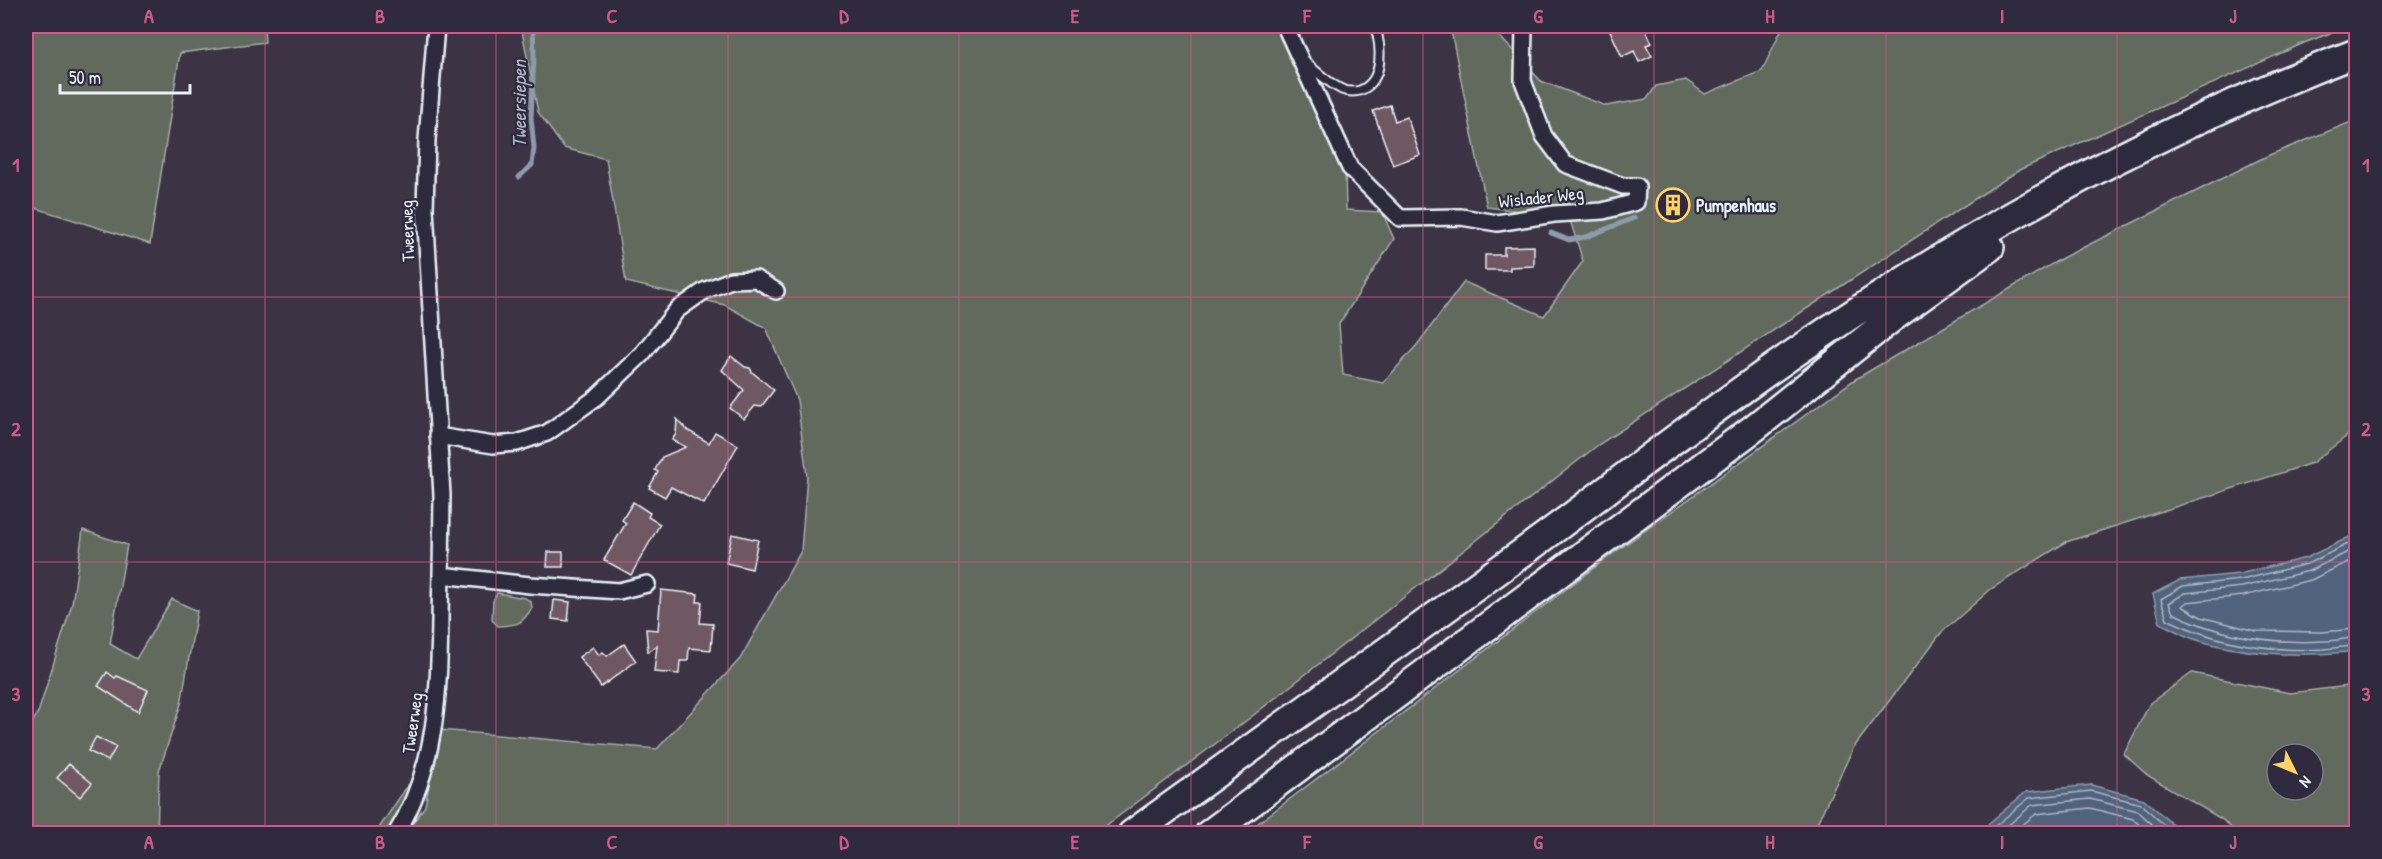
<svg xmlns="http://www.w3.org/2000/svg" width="2382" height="859" viewBox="0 0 2382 859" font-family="'Patrick Hand',sans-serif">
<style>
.green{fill:#626a5d;stroke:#a5aeaa;stroke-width:1.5;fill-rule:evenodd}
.water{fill:#51627b;stroke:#8d9bad;stroke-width:1.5}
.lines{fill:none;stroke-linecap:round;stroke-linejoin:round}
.shore{stroke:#acb8c6;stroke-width:1.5}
.stream{stroke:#8d9bad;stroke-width:5}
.building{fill:#705862;stroke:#e8f1f8;stroke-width:1.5}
.service-casing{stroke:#e8f1f8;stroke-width:12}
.minor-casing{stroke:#e8f1f8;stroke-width:20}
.motorway-casing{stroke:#e8f1f8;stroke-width:32}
.service{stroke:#2f2a3d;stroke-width:8}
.minor{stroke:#2f2a3d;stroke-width:15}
.motorway{stroke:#2f2a3d;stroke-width:27}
.grid{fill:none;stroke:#cd598a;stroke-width:1.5;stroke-opacity:0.55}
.labels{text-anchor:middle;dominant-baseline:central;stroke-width:4.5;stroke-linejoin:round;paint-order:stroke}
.street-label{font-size:18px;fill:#e8f1f8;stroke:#2f2a3d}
.poi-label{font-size:18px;font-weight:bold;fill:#e8f1f8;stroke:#2f2a3d;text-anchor:start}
.water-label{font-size:20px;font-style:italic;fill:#acb8c6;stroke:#2f2a3d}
.neatline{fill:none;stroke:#cd598a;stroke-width:2}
.grid-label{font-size:20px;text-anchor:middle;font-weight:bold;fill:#cd598a}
</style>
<rect width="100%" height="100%" fill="#3c3344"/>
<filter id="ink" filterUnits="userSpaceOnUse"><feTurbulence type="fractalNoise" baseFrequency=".0167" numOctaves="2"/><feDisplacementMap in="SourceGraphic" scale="12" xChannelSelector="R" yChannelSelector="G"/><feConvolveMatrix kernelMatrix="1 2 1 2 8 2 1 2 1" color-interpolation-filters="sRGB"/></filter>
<g filter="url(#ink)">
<path class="green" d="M26,26H264L265,42L180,53L150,244L26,205Z
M521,26H1277L1345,169L1346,210L1382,212L1394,239L1339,324L1343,375L1383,383L1417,345L1464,282L1544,316L1583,261L1569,217L1487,207L1450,26H1490L1541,81L1606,106L1647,99L1656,86L1686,80L1705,94L1762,71L1783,26H2349L2304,43L2019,170L1598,445L1251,717L1096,833L405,834L425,806L440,730L657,749L740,659L801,551L807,476L797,400L766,328L725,305L626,282L606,159L564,148L538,112Z
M2356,120V429L2312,463L2066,542L1991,589L1941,633L1854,747L1812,833H1245L1607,558L1854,380L2064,257L2267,156Z
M83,530L127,545L110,644L136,659L172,599L197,611L181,704L159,771L157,833H26V736L39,710L72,604Z
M497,593L525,598L531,602L532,608C521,625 518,625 498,626L492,620L493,601Z
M2192,673L2290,693L2356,685V833H2235L2223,820L2147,775L2124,754L2150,703ZM2277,754H2313V790H2277Z
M408,785L415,792L397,833L375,834Z"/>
<path class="water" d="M2356,534V651C2302,657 2246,656 2194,639C2182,635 2171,628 2160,623L2153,594L2180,580L2239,574L2306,558Z
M2091,785L2144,799L2182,833H1982L1989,823L2026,792Z"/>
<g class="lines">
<path class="shore" d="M2356,540L2307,564L2241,580L2183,586L2161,599L2167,619C2216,643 2269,652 2324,649C2335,648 2346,646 2356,646
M2356,548L2309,571L2242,587L2185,593L2169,603L2173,613C2219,636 2272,644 2324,641C2335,641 2346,638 2356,638
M2356,558L2311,580L2243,596L2187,602L2182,606L2201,617L2256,631L2322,632L2356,629
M1989,834L1994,827L2029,798L2091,791L2141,804L2174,834
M1998,834L2032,805L2090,799L2138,811L2162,834
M2011,834L2036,814L2090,808L2133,819L2149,834"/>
<path class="stream" d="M519,177L532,165L534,148L531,117L534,56L533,26
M1551,233L1569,240L1586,237L1634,218"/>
</g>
<path class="building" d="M1608,26H1644L1652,43L1646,45L1652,56L1639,62L1634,51L1622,57Z
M1390,105L1395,121L1407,117L1420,155L1393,165L1373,111Z
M1534,246V266L1510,267V270H1485V255H1504V247Z
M731,356L745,367L750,368L752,372L774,390L761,407L755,406L744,419L730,408L744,390L722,370Z
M677,419L687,430L709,443L715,432L738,445L704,504L671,487L665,497L649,488L658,472L655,470L662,457L686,447L672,440L676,434Z
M633,502L650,513L648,517L660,524L631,575L604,560L626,523L622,520Z
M732,534L758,540L752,569L726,563Z
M548,552H563V567H547Z
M661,590L698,594L697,602H702L700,623L713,624L711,650L689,648L688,661H680L679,674L654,672L657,646L648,652L646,629L658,630Z
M554,600L570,602L568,621L552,619Z
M624,644L636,661L601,687L579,657L593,647L599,655L603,652L607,656Z
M107,672L115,678L117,676L148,690L138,712L98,686Z
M96,737L116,747L108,761L88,751Z
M69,764L92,783L80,797L57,778Z"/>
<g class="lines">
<g class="service-casing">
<path id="service" d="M1305,62C1316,71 1329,84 1343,90C1348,92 1357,92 1361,90C1385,80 1381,45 1375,26"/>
</g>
<g class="minor-casing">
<path id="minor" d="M436,26L427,140L425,209L442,495L441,575L530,585L619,591L647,584
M1285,26L1350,168L1400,218L1461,217L1497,223L1554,214L1603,211L1636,202L1637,186H1623L1565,164L1544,136L1523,81L1524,26
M438,436L493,445L517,443L547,433L597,397L642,354L677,310L704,291L731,280L756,279L776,291
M396,834C445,753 438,665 441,575"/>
</g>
<g class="motorway-casing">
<path id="motorway" d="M1132,834C1271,735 1410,635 1548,534C1630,473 1711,410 1796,352C1970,232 2158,128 2356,53
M1209,834L1754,428L1892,318L1990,247"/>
</g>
<use href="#service" class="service"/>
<use href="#minor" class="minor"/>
<use href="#motorway" class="motorway"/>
</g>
</g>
<path class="grid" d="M265,26V834M496,26V834M728,26V834M959,26V834M1191,26V834M1423,26V834M1654,26V834M1886,26V834M2117,26V834M26,297H2356M26,562H2356"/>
<defs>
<g id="building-ring" transform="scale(1.725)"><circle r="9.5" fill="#2f2a3d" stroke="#ffd166" stroke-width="1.5"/><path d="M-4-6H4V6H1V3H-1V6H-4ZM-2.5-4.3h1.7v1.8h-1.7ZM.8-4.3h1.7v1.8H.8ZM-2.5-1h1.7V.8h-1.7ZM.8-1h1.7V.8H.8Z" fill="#ffd166"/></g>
</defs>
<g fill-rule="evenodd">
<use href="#building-ring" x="1673" y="205"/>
</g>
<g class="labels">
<g class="street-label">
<text transform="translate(1541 197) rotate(-6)">Wislader Weg</text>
<text transform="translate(407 231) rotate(-92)">Tweerweg</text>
<text transform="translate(412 723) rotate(-82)">Tweerweg</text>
</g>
<g class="poi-label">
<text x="1696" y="205">Pumpenhaus</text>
</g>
<g class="water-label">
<text transform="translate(518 104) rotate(-90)">Tweersiepen</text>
</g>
</g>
<rect width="2382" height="859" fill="none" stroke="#2f2a3d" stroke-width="66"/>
<g transform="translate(2295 772) rotate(133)"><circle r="28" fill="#2f2a3d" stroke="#797a88" stroke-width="1.5"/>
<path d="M0-4.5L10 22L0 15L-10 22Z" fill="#ffd166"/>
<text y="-9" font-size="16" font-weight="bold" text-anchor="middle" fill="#e8f1f8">N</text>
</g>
<path d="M60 84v9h130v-9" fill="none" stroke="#e8f1f8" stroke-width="3"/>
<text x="69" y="84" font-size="18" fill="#e8f1f8" stroke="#2f2a3d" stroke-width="4.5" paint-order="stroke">50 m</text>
<rect x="33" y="33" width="2316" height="793" class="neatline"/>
<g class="grid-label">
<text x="149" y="23">A</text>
<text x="380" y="23">B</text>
<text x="612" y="23">C</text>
<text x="844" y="23">D</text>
<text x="1075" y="23">E</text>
<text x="1307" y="23">F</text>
<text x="1538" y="23">G</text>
<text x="1770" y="23">H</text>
<text x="2002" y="23">I</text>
<text x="2233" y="23">J</text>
<text x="16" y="172">1</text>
<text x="2366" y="172">1</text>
<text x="16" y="436">2</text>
<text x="2366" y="436">2</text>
<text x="16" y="701">3</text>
<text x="2366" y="701">3</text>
<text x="149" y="849">A</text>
<text x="380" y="849">B</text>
<text x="612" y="849">C</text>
<text x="844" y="849">D</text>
<text x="1075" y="849">E</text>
<text x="1307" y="849">F</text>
<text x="1538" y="849">G</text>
<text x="1770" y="849">H</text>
<text x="2002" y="849">I</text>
<text x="2233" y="849">J</text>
</g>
</svg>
